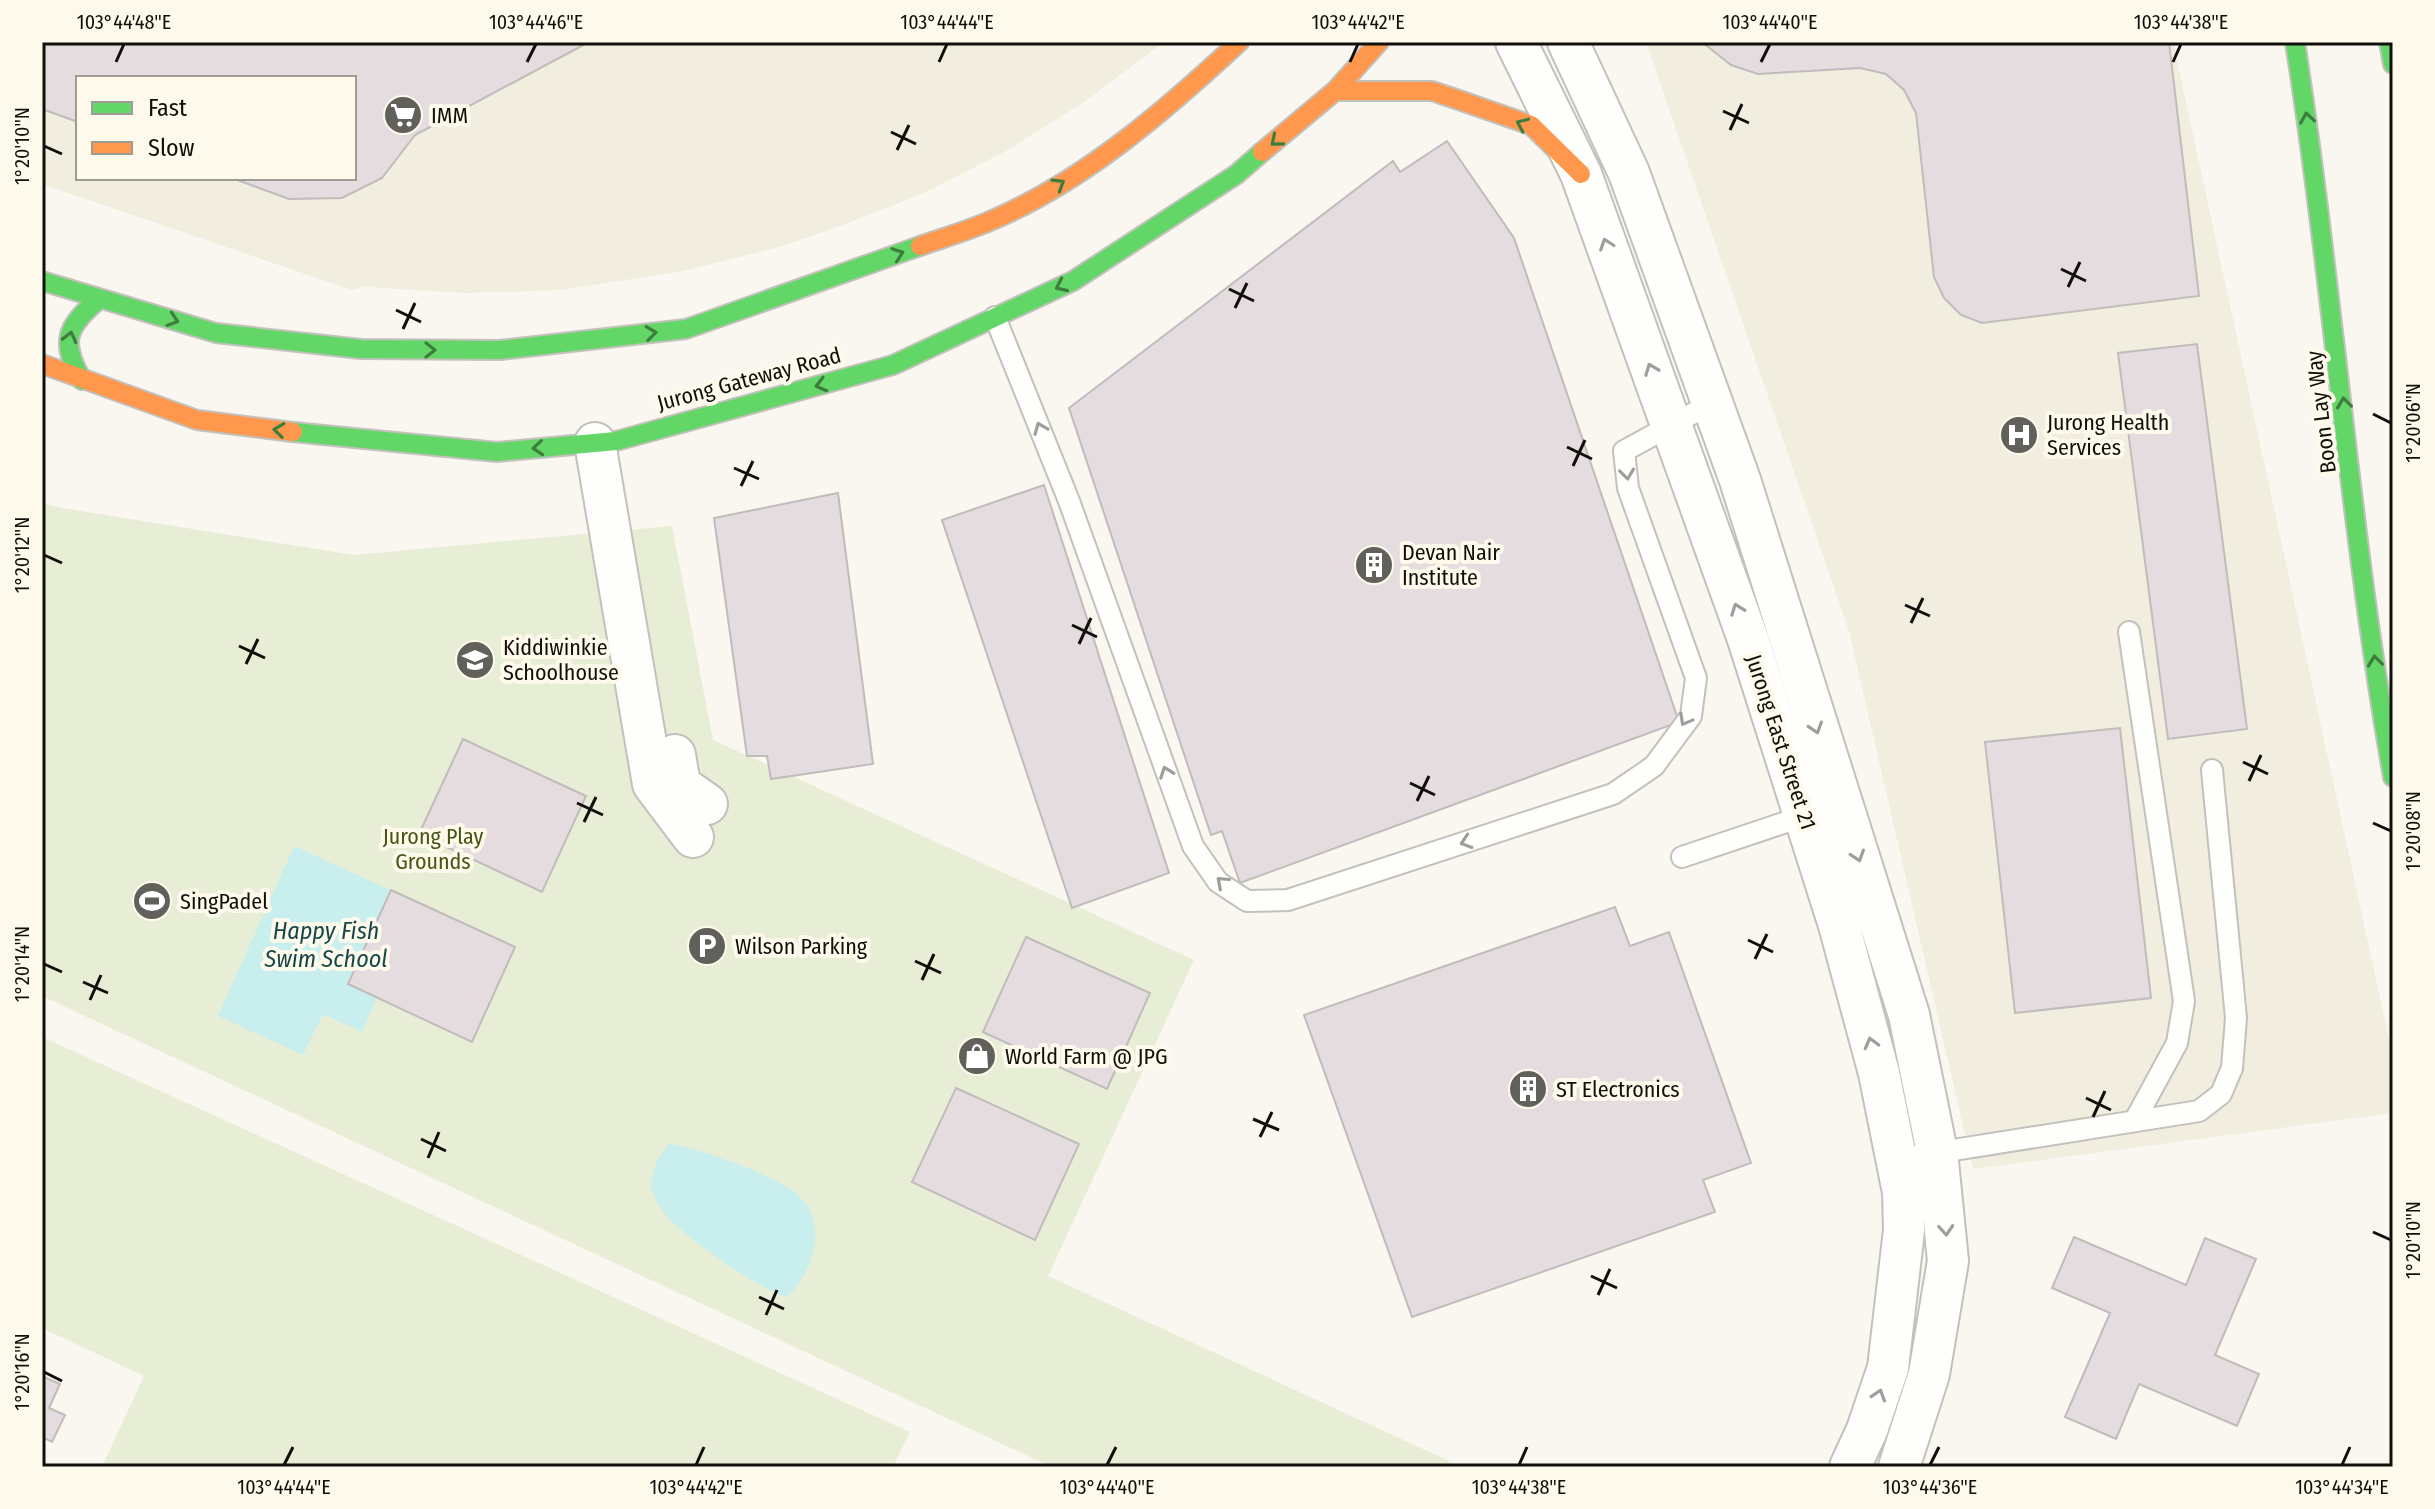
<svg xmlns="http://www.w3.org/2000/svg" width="2435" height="1509" viewBox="0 0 2435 1509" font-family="'Fira Sans Condensed',sans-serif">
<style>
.built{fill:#f1eddf;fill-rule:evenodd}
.green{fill:#e8edd6}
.water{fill:#c8efee}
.building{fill:#e4dcde;stroke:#bfbcbb;stroke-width:2}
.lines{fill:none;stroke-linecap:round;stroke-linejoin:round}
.lane-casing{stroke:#c3c1bb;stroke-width:24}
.street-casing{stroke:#c3c1bb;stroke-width:44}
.fast-casing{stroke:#c3c1bb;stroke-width:22}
.slow-casing{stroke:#c3c1bb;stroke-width:22}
.lane{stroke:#fefefd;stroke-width:20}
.street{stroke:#fefefd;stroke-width:40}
.fast{stroke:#63d668;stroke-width:18}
.slow{stroke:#ff974d;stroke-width:18}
.oneway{stroke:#3e7c3e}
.oneway2{stroke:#9f9e9c}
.ticks{fill:none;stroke:#100f0a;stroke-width:3}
.labels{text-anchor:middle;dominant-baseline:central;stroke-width:8;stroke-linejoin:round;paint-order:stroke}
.poi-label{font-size:22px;fill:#100f0a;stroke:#fdfaec;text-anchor:start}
.street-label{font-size:22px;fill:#100f0a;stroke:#fdfaec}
.park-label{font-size:22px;fill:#465415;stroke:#fdfaec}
.water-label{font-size:24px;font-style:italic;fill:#154749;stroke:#fdfaec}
.neatline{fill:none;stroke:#100f0a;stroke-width:3}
.ticks-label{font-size:20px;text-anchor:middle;fill:#100f0a}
</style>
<rect width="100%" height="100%" fill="#f9f7f0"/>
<path class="built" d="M42,42H1164L1084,102L1006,151L924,193L848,223L783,246L683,271L561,290L466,293L365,287L352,290L42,184ZM78,78H354V178H78Z
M1646,42H2173L2393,1058V1113L1973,1169L1849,631Z"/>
<path class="green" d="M42,502L56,507L354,555L672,526L713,740L1194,960L1048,1276L1462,1467H1052L42,996Z
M42,1037L910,1432L893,1467H102L144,1376L42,1328Z"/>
<path class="water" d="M294,846L515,947L494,994L398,952L362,1032L323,1014L303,1055L218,1016Z
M668,1144C696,1146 780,1177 800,1197C829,1224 812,1274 787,1297C761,1291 681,1235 664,1213C657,1205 654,1194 650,1185L657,1161Z"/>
<path class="building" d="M42,42H589L415,135L382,178L342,198L289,199L232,178H354V78H78V122L42,109Z
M42,42H589L415,135L382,178L342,198L289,199L232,178H354V78H78V122L42,109Z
M1702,42H2169L2199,296L1982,323L1961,315L1944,298L1934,277L1916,113L1904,90L1886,74L1860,68L1758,74L1731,65Z
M1447,141L1514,238L1679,722L1240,883L1222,831L1211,835L1069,408L1393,161L1400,172Z
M2197,344L2247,729L2168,739L2118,353Z
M1044,485L1169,873L1072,908L942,520Z
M838,493L873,764L771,779L767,756H747L714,518Z
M2120,728L2151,998L2015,1013L1985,742Z
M463,739L586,796L542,892L419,834Z
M391,890L515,947L472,1042L348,984Z
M1615,907L1630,946L1669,932L1751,1163L1703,1180L1715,1212L1412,1317L1304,1015Z
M1026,937L1150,993L1107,1089L983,1032Z
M956,1088L1079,1144L1035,1240L912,1182Z
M2074,1237L2186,1285L2205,1238L2256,1259L2215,1355L2259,1374L2237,1426L2139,1384L2116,1439L2065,1417L2110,1313L2052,1288Z
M42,1376L60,1384L49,1408L65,1415L52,1442L42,1437Z"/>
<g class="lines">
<g class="lane-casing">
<path id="lane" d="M995,317L1069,501L1193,846L1218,882L1247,901L1288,900L1613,794L1654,766L1691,716L1696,678L1628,488L1624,451L1712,403
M2129,632L2184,1001L2177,1043L2135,1120
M1682,857L1804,816
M1897,1159L2199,1111L2221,1094L2232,1068L2236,1018L2212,770"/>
</g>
<g class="street-casing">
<path id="street" d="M1516,42L1581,174L1748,639L1839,925L1879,1073L1903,1192L1904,1230L1888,1368L1867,1430L1850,1467
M1568,42L1629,173L1740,480L1909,1015L1937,1152L1948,1261L1929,1374L1899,1467
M595,443L653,784L693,837
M675,755L680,785L707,804"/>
</g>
<g class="fast-casing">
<path id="fast" d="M2295,42C2333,286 2350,534 2393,777
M2389,42L2393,64
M42,281L216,333L361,349L500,350L686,329L920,246
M82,380C60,342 66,327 98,300
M293,432L497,452L616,441L893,365L1073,281L1237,174L1262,152"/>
</g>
<g class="slow-casing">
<path id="slow" d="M1335,91H1432L1453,98L1531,125L1581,174
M1262,152L1335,91L1379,42
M920,246C943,238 967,231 990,221C1083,182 1166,110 1239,42
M42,364L197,420L293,432"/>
</g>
<use href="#lane" class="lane"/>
<use href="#street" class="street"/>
<use href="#fast" class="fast"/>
<use href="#slow" class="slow"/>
</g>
<defs><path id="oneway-chevron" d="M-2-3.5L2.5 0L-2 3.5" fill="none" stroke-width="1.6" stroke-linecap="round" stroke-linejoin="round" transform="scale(2)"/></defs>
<g class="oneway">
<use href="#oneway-chevron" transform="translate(2307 118) rotate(-99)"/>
<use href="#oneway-chevron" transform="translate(1522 124) rotate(-156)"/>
<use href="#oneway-chevron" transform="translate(1276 141) rotate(140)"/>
<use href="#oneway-chevron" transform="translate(1059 184) rotate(-32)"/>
<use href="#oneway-chevron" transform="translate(898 254) rotate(-19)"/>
<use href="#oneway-chevron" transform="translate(1061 286) rotate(155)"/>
<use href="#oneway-chevron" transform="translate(173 320) rotate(18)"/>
<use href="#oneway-chevron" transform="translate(651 333) rotate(-7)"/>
<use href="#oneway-chevron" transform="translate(70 337) rotate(-76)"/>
<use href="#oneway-chevron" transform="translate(430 350)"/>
<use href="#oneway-chevron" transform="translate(821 385) rotate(165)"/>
<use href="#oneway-chevron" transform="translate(2344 403) rotate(-97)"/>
<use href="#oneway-chevron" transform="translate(279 430) rotate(-173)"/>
<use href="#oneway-chevron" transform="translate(538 448) rotate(175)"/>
<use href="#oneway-chevron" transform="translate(2375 661) rotate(-97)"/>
</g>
<g class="oneway2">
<use href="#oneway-chevron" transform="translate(1606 244) rotate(-109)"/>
<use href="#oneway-chevron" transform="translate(1651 369) rotate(-111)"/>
<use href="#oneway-chevron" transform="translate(1040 428) rotate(-112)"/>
<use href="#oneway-chevron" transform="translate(1627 474) rotate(83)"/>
<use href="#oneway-chevron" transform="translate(1737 609) rotate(-110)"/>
<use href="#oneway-chevron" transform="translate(1685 720) rotate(119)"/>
<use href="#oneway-chevron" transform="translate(1816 728) rotate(72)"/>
<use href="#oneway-chevron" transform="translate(1166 772) rotate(-110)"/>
<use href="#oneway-chevron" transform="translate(1466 842) rotate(162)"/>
<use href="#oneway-chevron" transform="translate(1858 856) rotate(72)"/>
<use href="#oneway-chevron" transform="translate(1222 882) rotate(-138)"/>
<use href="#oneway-chevron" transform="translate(1871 1043) rotate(-105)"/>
<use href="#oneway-chevron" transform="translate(1946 1230) rotate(86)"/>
<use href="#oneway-chevron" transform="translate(1879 1395) rotate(-72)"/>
</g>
<path class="ticks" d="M116,62L124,44M527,62L536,44M939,62L947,44M1350,62L1358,44M1761,62L1770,44M2173,62L2181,44M1723,111L1749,123M1730,130L1742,104M891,132L916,144M44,146L62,154M897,150L909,125M2061,269L2086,281M2068,287L2080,262M1229,289L1254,301M1235,308L1247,283M396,310L421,322M403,329L415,303M2373,414L2391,423M1567,447L1592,459M1573,466L1585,440M734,468L759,479M741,486L753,461M44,555L62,563M1905,605L1930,616M1911,623L1923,598M1072,625L1097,637M1079,644L1091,618M239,646L265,658M246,664L258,639M2243,762L2268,774M2249,781L2261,755M1410,783L1435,795M1417,801L1429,776M577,803L603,815M584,822L596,797M2373,823L2391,831M1748,940L1773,952M1755,959L1767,934M915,961L941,973M44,964L62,972M922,980L934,954M83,982L108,993M90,1000L101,975M2086,1098L2111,1110M2093,1117L2105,1091M1253,1119L1279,1130M1260,1137L1272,1112M421,1139L446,1151M428,1158L439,1132M2373,1232L2391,1240M1591,1276L1617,1288M1598,1295L1610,1269M759,1297L784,1309M766,1315L777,1290M44,1372L62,1381M284,1465L293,1447M696,1465L704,1447M1107,1465L1116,1447M1519,1465L1527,1447M1930,1465L1939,1447M2342,1465L2350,1447"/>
<defs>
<g id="supermarket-disc" transform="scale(2)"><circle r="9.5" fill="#62605a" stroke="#fdfaec"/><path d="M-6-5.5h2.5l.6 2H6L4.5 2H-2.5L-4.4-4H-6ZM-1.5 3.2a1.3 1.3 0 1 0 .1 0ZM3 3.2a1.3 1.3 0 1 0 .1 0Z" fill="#fff"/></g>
<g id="hospital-disc" transform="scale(2)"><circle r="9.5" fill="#62605a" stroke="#fdfaec"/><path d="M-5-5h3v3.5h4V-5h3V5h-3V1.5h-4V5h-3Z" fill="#fff"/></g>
<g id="building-disc" transform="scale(2)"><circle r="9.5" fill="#62605a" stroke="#fdfaec"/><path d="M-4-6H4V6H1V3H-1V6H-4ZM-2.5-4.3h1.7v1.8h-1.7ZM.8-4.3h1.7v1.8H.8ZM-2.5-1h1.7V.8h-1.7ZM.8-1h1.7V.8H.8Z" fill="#fff"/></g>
<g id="school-disc" transform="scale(2)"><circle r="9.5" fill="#62605a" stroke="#fdfaec"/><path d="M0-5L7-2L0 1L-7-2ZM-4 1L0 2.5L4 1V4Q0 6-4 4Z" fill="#fff"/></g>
<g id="stadium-disc" transform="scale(2)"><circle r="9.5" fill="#62605a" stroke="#fdfaec"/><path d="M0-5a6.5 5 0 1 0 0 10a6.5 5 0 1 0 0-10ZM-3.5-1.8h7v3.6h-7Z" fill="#fff"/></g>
<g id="parking-disc" transform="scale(2)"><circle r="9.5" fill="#62605a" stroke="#fdfaec"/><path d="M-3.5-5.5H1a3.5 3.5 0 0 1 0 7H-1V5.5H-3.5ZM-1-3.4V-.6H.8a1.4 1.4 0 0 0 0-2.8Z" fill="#fff"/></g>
<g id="shop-disc" transform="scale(2)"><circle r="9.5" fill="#62605a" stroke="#fdfaec"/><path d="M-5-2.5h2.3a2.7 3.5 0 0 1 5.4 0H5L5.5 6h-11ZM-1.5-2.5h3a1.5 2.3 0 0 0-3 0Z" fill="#fff"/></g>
</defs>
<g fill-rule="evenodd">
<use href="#supermarket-disc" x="403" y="115"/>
<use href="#hospital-disc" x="2019" y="435"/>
<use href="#building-disc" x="1374" y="565"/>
<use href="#school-disc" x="475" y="660"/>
<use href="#stadium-disc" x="152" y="901"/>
<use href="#parking-disc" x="707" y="946"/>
<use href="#shop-disc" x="977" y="1056"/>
<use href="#building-disc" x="1528" y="1089"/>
</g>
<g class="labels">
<g class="poi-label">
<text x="431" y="115">IMM</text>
<text x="2047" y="422">Jurong Health<tspan x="2047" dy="25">Services</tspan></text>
<text x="1402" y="552">Devan Nair<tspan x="1402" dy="25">Institute</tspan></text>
<text x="503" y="647">Kiddiwinkie<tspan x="503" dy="25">Schoolhouse</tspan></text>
<text x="180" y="901">SingPadel</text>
<text x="735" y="946">Wilson Parking</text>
<text x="1005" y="1056">World Farm @ JPG</text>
<text x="1556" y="1089">ST Electronics</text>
</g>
<g class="street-label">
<text transform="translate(749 379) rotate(-15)">Jurong Gateway Road</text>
<text transform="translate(2321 412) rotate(-97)">Boon Lay Way</text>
<text transform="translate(1781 742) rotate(72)">Jurong East Street 21</text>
</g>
<g class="park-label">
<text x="433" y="836">Jurong Play<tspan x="433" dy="25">Grounds</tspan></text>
</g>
<g class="water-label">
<text x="326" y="931">Happy Fish<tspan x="326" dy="28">Swim School</tspan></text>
</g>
</g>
<rect width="2435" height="1509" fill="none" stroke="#fdfaec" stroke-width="88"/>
<rect x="76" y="76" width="280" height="104" fill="#fdfaec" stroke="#9e9c92" stroke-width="2"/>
<rect x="92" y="102" width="40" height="12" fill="#63d668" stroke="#9e9c92" stroke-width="2"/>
<text x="148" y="116" font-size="24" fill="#100f0a">Fast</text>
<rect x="92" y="142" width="40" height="12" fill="#ff974d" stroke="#9e9c92" stroke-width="2"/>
<text x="148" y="156" font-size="24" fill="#100f0a">Slow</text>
<rect x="44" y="44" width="2347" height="1421" class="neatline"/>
<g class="ticks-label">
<text x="124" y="29">103°44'48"E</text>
<text x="536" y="29">103°44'46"E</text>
<text x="947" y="29">103°44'44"E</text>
<text x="1358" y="29">103°44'42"E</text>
<text x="1770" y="29">103°44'40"E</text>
<text x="2181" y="29">103°44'38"E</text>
<text transform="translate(22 146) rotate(-90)" y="7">1°20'10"N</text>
<text transform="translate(2413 423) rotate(-90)" y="7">1°20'06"N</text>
<text transform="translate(22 555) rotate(-90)" y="7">1°20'12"N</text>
<text transform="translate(2413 831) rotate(-90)" y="7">1°20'08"N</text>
<text transform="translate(22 964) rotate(-90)" y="7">1°20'14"N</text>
<text transform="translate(2413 1240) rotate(-90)" y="7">1°20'10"N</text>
<text transform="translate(22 1372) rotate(-90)" y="7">1°20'16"N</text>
<text x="284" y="1494">103°44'44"E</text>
<text x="696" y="1494">103°44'42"E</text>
<text x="1107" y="1494">103°44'40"E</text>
<text x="1519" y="1494">103°44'38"E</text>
<text x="1930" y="1494">103°44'36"E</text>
<text x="2342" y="1494">103°44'34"E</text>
</g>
</svg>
